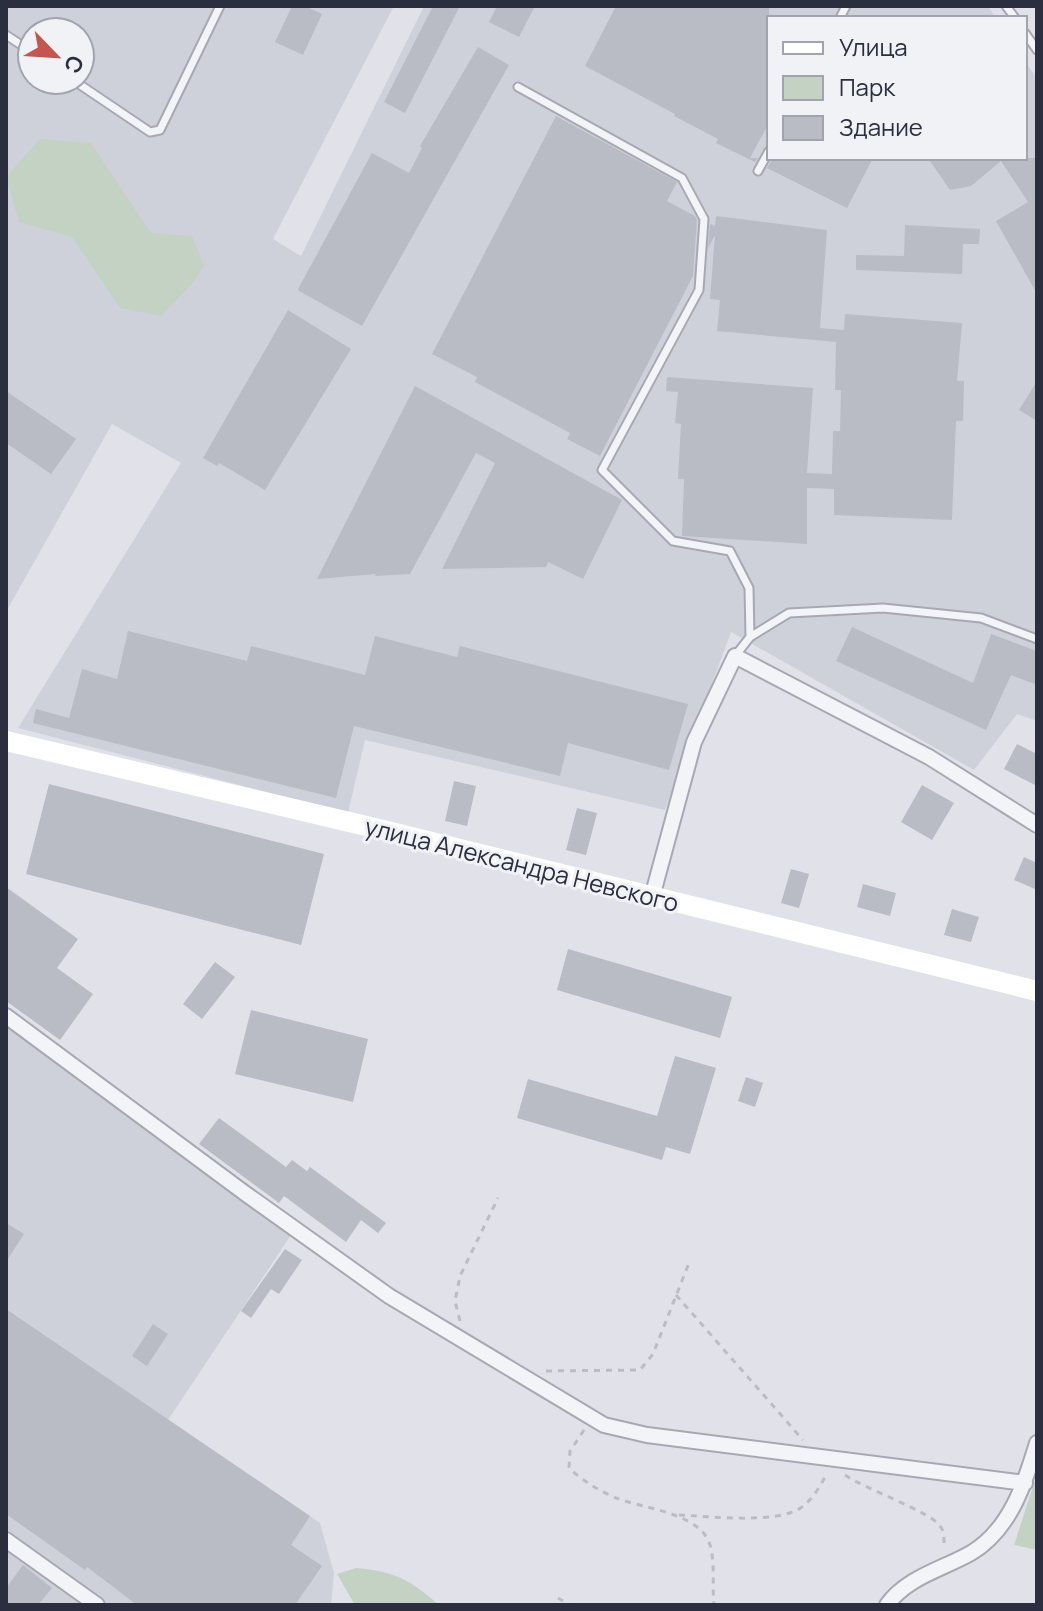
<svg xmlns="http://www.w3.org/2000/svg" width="1043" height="1611" viewBox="0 0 1043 1611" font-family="Manrope,sans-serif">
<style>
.built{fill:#cfd1da;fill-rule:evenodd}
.green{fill:#c3d2c3}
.building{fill:#b9bbc5}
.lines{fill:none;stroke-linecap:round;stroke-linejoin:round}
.lane-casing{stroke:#a7a8b3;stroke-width:11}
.street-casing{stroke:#a7a8b3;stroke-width:18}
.path{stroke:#bbbdc3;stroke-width:3;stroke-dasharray:6 6;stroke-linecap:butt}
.lane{stroke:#f3f4f7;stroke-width:7}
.street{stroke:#f3f4f7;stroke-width:14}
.secondary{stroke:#fff;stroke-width:20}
.labels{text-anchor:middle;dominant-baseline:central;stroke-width:6;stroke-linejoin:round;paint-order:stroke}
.street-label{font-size:24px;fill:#2b2e3f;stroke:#f0f2f6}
</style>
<rect width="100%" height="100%" fill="#e1e2e9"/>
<path class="built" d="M6,6H394L273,239L301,256L424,6H988L996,18H769V158H1025V61L1037,79V721L1017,714L974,770L731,632L665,810L365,740L348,813L18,728L181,463L112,424L6,612ZM32,32H80V80H32Z
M6,1021L291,1235L168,1420L320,1523L334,1573L331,1605H6V1564L9,1559L6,1556Z"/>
<path class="green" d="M40,139L91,143L151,233L192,236L204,266L191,285L161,316L120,308L72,237L19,222L6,177Z
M1037,1474V1550L1014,1545Z
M356,1568C395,1571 410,1580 439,1605H355L337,1574Z"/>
<path class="building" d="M292,6H305L322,14L303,55L275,42Z
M433,6H460L405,113L384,102Z
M497,6H535L519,37L489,22Z
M616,6H769V123L750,158H758L755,162L716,143L718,139L674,116L675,114L585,66Z
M478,47L509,65L362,326L299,291L298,289L372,153L409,173L422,148L420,146Z
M556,116L677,182L667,201L695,216L697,220L693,276L600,456L567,439L570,433L475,382L477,377L432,354Z
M773,158H873L847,208L767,168Z
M928,158H1037V294L996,221L1028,202L1001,161L971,186L950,190Z
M716,216L827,230L820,328L844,330L845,314L962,323L957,381H964L963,421H956L952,520L834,515V489L807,488V544L682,536L684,479H678L681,424L675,423L678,392L666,391L667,377L813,388L807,473L832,474L833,431H840L841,390H835L836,342L717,331L720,300L710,299L715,235L708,248L710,224L715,226Z
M905,225L980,229L979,244H963L962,274L856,270V255L904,256Z
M288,310L351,349L265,490L219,463L217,466L203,458Z
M1037,381V421L1019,410Z
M415,386L622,500L583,579L548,562L546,567L442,569L495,463L476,453L410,574L375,576L376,574L317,579Z
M6,391L76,439L51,474L6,443Z
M852,627L973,683L991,634L1037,651V685L1011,675L986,730L836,661Z
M128,631L247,661L251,646L365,675L375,636L457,657L460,646L688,704L669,770L568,743L560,776L354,726L336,798L33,723L36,709L69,718L82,669L117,679Z
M1017,744L1037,754V786L1004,769Z
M454,781L476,786L467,826L445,821Z
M49,784L324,854L301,945L26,874Z
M922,785L954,803L932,840L901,822Z
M577,808L597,813L586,855L566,850Z
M1024,857L1037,863V890L1014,880Z
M791,869L809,874L799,908L781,903Z
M863,884L896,893L890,916L857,907Z
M6,887L78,939L57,968L93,994L60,1040L6,1001Z
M952,909L979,917L971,942L944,935Z
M568,949L732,997L720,1038L557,990Z
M215,962L235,977L202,1019L183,1004Z
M251,1010L368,1039L353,1102L235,1074Z
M675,1056L716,1068L690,1154L666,1147L662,1160L517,1118L528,1079L657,1116Z
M746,1077L763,1083L755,1107L738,1101Z
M219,1118L286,1167L292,1160L307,1171L310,1167L386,1223L378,1233L361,1220L346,1242L284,1196L279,1203L199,1144Z
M6,1223L24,1234L6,1262Z
M285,1249L302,1260L279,1294L271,1289L251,1318L241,1311Z
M6,1309L310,1516L291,1545L322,1566L295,1605H137L87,1567L85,1570L6,1514Z
M153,1324L168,1334L147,1366L132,1356Z
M23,1565L52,1588L38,1605H6V1588Z"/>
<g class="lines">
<g class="lane-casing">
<path id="lane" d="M1006,6L1015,18
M840,18L846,6
M1025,33L1037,50
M6,35L32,52
M73,80L150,132L160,130L220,6
M518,87L682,178L704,219L699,290L602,470L673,541L730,551L749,588L750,637
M758,171L769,151
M735,656L750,637L789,613L883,608L981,618L1037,639"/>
</g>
<g class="street-casing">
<path id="street" d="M652,897L694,742L735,656L929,757L1037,825
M6,1016L246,1194L389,1296L604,1425L647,1435L1025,1483
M6,1540L97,1605
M887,1605C907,1577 943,1569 971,1553C1010,1530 1025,1483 1037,1443"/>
</g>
<path class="path" d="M676,1295L803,1440
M460,1321L455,1301L460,1276L498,1198
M546,1371L640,1370L653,1354L689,1263
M584,1430L570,1451L569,1468C583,1481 598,1490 616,1498C644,1509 705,1513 711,1549C715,1567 712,1587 714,1605
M845,1475C865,1489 931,1512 940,1526C944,1530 944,1538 944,1544
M679,1515C709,1516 777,1525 802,1507C813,1499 821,1485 827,1473
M558,1598L570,1605"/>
<use href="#lane" class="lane"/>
<use href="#street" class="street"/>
<path class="secondary" d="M6,741L379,829L1037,991"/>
</g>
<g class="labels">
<g class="street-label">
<text transform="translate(522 864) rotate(14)">улица Александра Невского</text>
</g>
</g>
<rect width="1043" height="1611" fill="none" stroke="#2b2e3f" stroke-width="16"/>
<rect x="767" y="16" width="260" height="144" fill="#f0f2f6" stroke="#a1a4ad" stroke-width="2"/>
<rect x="783" y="42" width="40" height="12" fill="#ffffff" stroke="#a1a4ad" stroke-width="2"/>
<text x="839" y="56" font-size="24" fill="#2b2e3f">Улица</text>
<rect x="783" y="76" width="40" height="24" fill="#c3d2c3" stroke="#a1a4ad" stroke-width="2"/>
<text x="839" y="96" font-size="24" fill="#2b2e3f">Парк</text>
<rect x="783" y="116" width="40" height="24" fill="#b9bbc5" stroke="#a1a4ad" stroke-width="2"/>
<text x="839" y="136" font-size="24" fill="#2b2e3f">Здание</text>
<g transform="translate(56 56) rotate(115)"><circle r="38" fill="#f0f2f6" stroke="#a1a4ad" stroke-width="2"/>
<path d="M0-6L14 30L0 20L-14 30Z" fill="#c4564f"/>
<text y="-12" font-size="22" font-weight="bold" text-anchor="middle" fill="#2b2e3f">С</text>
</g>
</svg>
